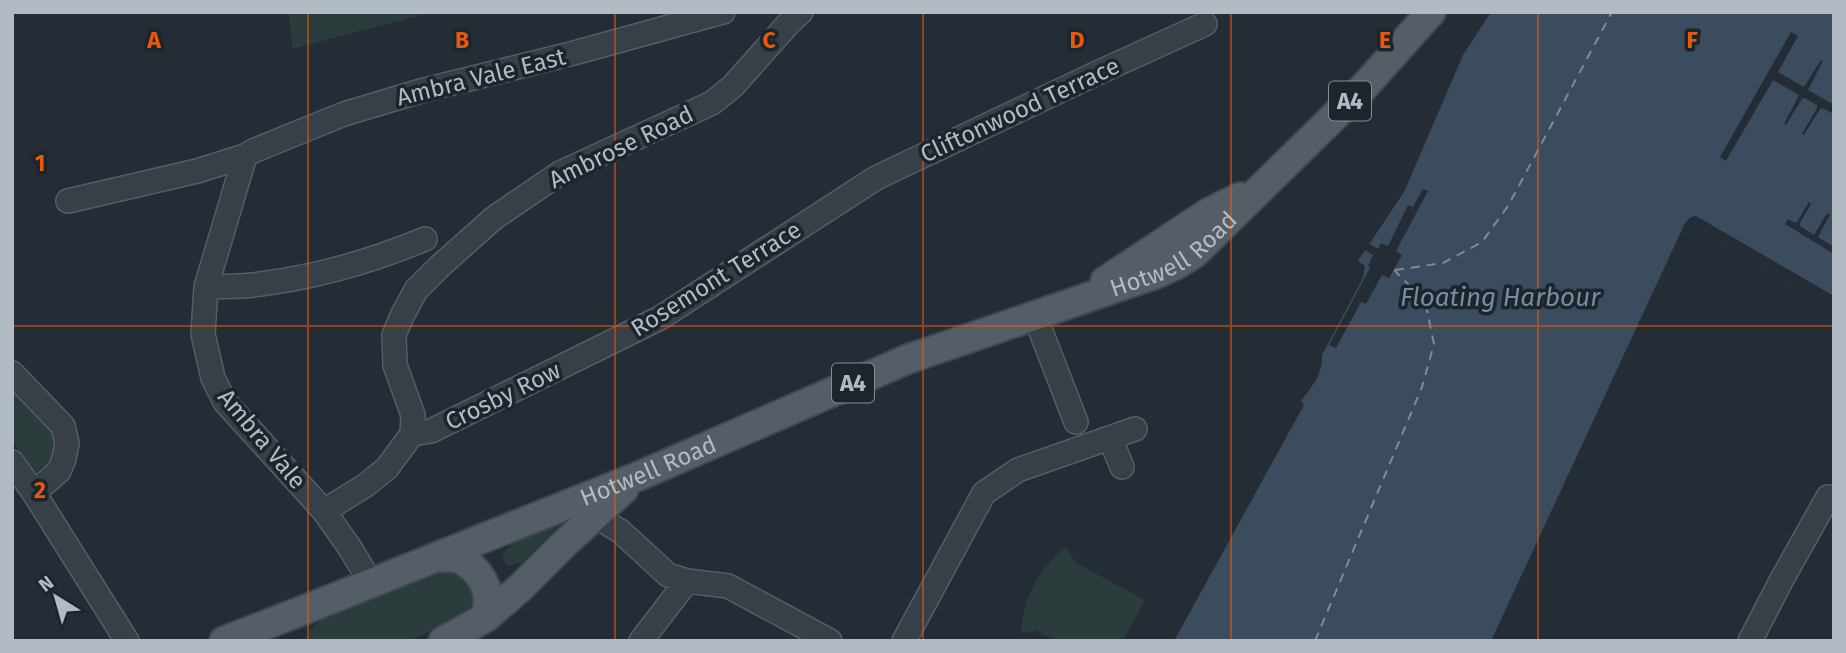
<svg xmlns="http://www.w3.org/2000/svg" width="1846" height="653" viewBox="0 0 1846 653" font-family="'Fira Sans',sans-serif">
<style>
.green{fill:#2a3c3b}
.water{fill:#3b4c5e}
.pier{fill:#242d36}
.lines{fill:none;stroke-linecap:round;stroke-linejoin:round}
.ferry{stroke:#768ca3;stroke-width:2;stroke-dasharray:9 7;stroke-linecap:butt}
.minor-casing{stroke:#555d65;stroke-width:26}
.major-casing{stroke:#404850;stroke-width:32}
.minor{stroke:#373f47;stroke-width:23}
.major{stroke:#555e67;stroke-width:28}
.grid{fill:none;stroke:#e8590c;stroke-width:2;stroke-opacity:0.55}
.labels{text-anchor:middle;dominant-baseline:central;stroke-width:7;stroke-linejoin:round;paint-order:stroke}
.shield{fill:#1c242c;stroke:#858d96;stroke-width:2}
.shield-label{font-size:23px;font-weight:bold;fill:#b2bac3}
.street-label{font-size:24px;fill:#b2bac3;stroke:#1c242c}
.water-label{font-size:26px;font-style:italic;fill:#768ca3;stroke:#1c242c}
.grid-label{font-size:23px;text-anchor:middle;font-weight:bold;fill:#e8590c;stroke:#1c242c;stroke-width:7;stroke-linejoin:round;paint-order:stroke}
</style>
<rect width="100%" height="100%" fill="#242d36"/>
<path class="green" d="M289,12H433L292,49Z
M12,387C27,403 69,436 51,460C47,465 39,469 33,474L12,440Z
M552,518L557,527L521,563L508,566L504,562L502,555L507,549Z
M1066,547L1076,563L1145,600L1123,641H1056L1037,631L1021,633C1022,600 1039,568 1066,547Z
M452,569L468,579L475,597L470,608L459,619L409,641H306L310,630L320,621L440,570Z"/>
<path class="water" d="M1491,12H1834V309L1685,223L1491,641H1174L1304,405L1301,401C1312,386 1323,374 1322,355L1363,278L1365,266L1358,261L1404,192L1463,55Z"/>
<path class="pier" d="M1791,32L1798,36L1778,72L1804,87L1821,60L1823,61L1808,90L1831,103L1834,102V114L1822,108L1820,109L1804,135L1802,134L1817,108V105L1804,98L1802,99L1786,125L1784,124L1799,95L1773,80L1726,161L1720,157Z
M1423,189L1428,191L1396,251L1402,255L1389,278L1382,275L1366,304L1361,302L1336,348L1329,345L1370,268L1368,266L1373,255L1365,250L1369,244L1378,249L1381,243L1388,246L1408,205L1413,207Z
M1809,202L1811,204L1800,223V226L1814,235L1827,213L1830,215L1818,237L1834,247V254L1785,224L1788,219L1795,223L1797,222Z
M1696,216L1834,296V309L1685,223L1691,217Z"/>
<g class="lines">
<path class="ferry" d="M1395,270L1443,263L1482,242L1508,206L1612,12
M1315,641L1422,387L1434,344L1425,301L1394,270"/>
<g class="minor-casing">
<path id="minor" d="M245,156L206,287L203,334L213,378L225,402L324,511L350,548L371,583
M68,201L197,171L245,156L253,151L344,114L424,90L574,53L723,12
M206,287C224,286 242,287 260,284C317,277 372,261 425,239
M1035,316L1076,422
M12,373L63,426L67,443L64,459L59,471L34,493
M412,434L431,431L660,318L876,178L1093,75L1205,24
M1110,438L1122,467
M12,462L34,493L127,641
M324,511L366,485L387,468L412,434L413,415L395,365L394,335L402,316L416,290L439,267L494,218L560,173L712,103L733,86L788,24L801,12
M595,516L620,531L668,575L687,581L728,586L830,641
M641,641L687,581
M904,641L984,493L1018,470L1135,429
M1750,641L1781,581L1828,497"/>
</g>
<g class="major-casing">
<g id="major">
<path d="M1105,281L1208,213L1240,197"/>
<path d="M437,557C442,558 449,557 455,558C473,562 488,582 488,601C488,606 486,612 485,618"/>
<path id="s1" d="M224,641L309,608L639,476L908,359L1156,274L1176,265L1195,253L1363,88L1431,12"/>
<path d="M443,641L485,618L520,588L564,544L624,489"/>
</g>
</g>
<use href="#minor" class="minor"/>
<use href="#major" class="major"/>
</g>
<path class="grid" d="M308,12V641M615,12V641M923,12V641M1231,12V641M1538,12V641M12,326H1834"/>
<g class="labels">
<g class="shield">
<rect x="1329" y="81.5" width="42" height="39" rx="5"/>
<rect x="832" y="363.5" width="42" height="39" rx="5"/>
</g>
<g class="shield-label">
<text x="1350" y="101">A4</text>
<text x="853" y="383">A4</text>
</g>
<g class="street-label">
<text transform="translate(481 77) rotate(-14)">Ambra Vale East</text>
<text transform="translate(1020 110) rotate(-25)">Cliftonwood Terrace</text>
<text transform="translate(621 147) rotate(-26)">Ambrose Road</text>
<text stroke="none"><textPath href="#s1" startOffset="1027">Hotwell Road</textPath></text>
<text transform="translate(716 279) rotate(-32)">Rosemont Terrace</text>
<text transform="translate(503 396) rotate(-26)">Crosby Row</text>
<text transform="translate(262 439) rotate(50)">Ambra Vale</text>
<text stroke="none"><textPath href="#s1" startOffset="457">Hotwell Road</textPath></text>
</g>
<g class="water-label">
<text x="1500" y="297">Floating Harbour</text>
</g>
</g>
<g class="grid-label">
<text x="154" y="48">A</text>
<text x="462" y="48">B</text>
<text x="769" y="48">C</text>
<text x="1077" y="48">D</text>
<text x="1385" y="48">E</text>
<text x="1692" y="48">F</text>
<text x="40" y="171">1</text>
<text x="40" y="498">2</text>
</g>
<rect width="1846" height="653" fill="none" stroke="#b2bac3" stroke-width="28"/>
<g transform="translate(56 597) rotate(323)" stroke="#1c242c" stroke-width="5" paint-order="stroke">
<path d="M0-5L12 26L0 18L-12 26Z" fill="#b2bac3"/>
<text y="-10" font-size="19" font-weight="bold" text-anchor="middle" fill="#b2bac3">N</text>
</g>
</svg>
